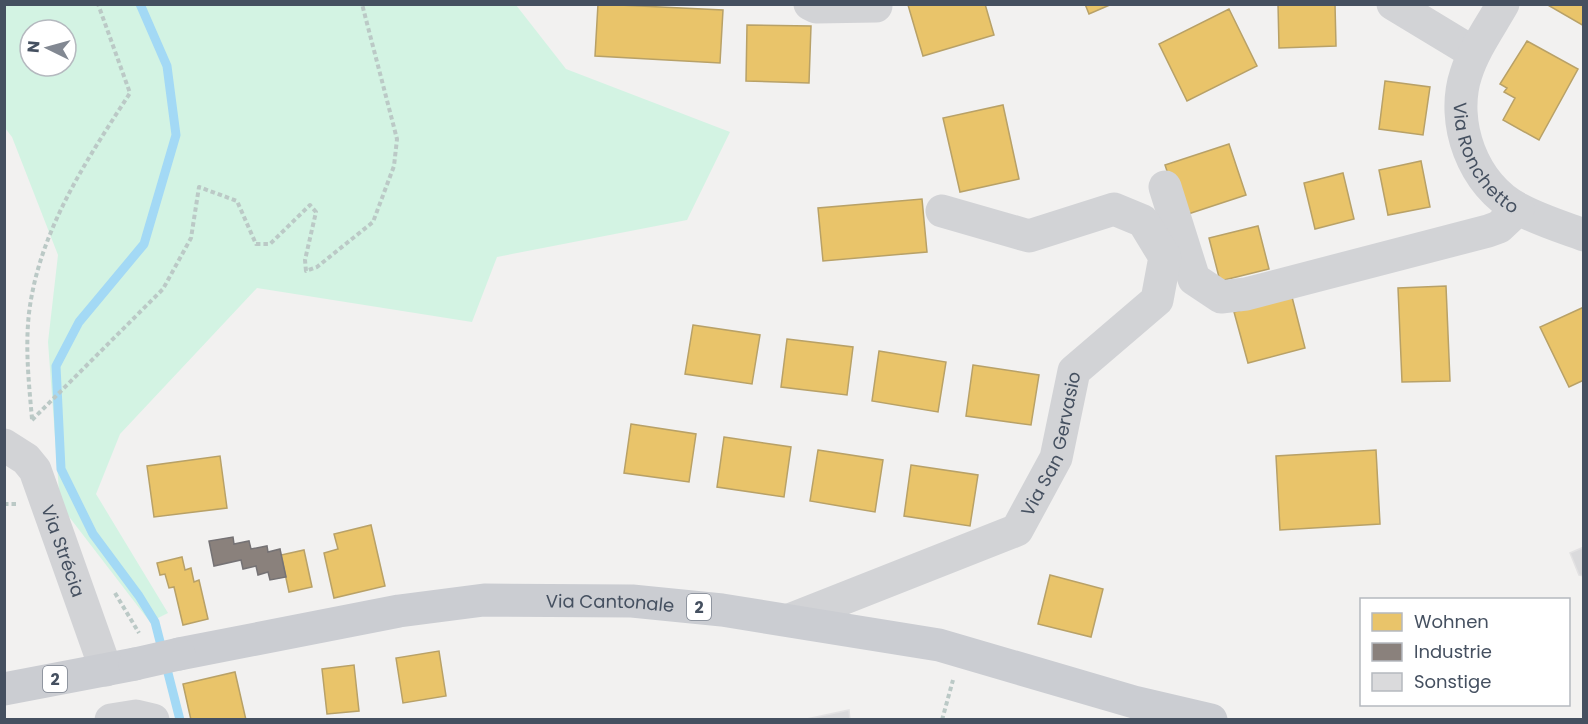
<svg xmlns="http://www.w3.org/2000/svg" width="1588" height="724" viewBox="0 0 1588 724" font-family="Poppins,sans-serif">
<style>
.green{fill:#d3f3e3;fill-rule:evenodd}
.homes{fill:#e9c46a;stroke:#b8a167;stroke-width:1.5}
.industry{fill:#8a817c;stroke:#757274;stroke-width:1.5}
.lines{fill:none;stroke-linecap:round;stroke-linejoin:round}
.stream{stroke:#a3d9f5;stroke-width:9}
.building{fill:#dadadc;stroke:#e3e2e3;stroke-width:1.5}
.path{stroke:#bbc9c6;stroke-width:4;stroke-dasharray:4.5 3;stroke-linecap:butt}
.minor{stroke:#d2d3d6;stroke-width:33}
.major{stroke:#cbcdd2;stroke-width:33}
.major-bridge{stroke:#cbcdd2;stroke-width:33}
.labels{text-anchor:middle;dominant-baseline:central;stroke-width:6;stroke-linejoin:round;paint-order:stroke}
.shield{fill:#fff;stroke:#7d8490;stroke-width:1.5}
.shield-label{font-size:16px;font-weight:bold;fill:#455060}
.street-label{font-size:18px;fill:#455060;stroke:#fff}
</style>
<rect width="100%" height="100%" fill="#f2f1f0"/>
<path class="green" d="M4,5H516L566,69L730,132L687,220L497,257L472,322L257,288L120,434L96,494L168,613L150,622L60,505L48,342L58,255L12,137L5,128ZM30,30H66V66H30Z"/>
<path class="homes" d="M598,4L723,10L720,63L595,56Z
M985,4L994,35L923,56L908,5Z
M1085,4H1112L1089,14Z
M1278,4H1335L1336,46L1279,48Z
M1546,4H1584V26Z
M1229,9L1257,66L1187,101L1159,44Z
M747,25L811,26L809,83L746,81Z
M1527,41L1578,69L1539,140L1503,120L1515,98L1504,92L1507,88L1500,84Z
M1385,81L1430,87L1423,135L1379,129Z
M1003,105L1019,179L960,192L943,118Z
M1229,144L1246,195L1182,216L1165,165Z
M1421,161L1430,207L1388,215L1379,170Z
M1343,173L1354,219L1315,229L1304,183Z
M922,199L927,252L823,261L818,208Z
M1258,226L1269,269L1220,281L1209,238Z
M1446,286L1450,381L1402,382L1398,288Z
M1292,297L1305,348L1248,363L1234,312Z
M1584,307V380L1569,387L1540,327Z
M693,325L760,335L752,384L685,374Z
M787,339L853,347L847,395L781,387Z
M879,351L946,362L938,412L872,401Z
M973,365L1039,375L1031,425L966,416Z
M631,424L696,434L689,482L624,473Z
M724,437L791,447L784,497L717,487Z
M818,450L883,460L875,512L810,501Z
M1376,450L1380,524L1280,530L1276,456Z
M220,456L227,508L154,517L147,466Z
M911,465L978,475L970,526L904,516Z
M371,525L385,586L334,598L324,553L338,549L334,534Z
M304,550L312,587L289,592L281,555Z
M182,557L185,570L191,568L194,582L199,580L208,619L183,625L174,587L169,588L165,574L160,575L157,563Z
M1050,575L1103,589L1091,637L1038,624Z
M439,651L446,696L403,703L396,658Z
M354,665L359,711L327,714L322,669Z
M235,672L246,720H191L183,684Z"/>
<path class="industry" d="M233,537L234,544L249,541L251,549L267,546L268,552L280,549L286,577L270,580L268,572L258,575L256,566L243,569L241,560L214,566L209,541Z"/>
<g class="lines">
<path class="stream" d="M140,4L167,66L176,135L144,244L79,322L56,366L61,469L93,534L139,596L155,622L180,720"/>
</g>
<path class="building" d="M1584,547V576L1579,575L1570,553Z
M849,710L850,720H802Z"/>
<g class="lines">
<path class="path" d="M32,419C29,384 25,349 29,313C39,231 86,161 130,93L98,4
M32,420L163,289L191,238L199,187L237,201L256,244H270L310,205L316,212L305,260L306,271L317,267L373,222L394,166L397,139L362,4
M4,504H16
M115,593L139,633
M942,720L953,680"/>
<g class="minor">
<path d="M810,4L816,7L876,6"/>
<path d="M1393,4L1474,53"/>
<path id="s1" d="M1503,4C1490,27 1474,49 1466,74C1450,122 1473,186 1519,209C1539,220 1562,227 1584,235"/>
<path d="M1165,187L1194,279L1221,297L1246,294L1488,231L1499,227L1518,209"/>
<path id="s2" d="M4,445L26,459L35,470L106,670"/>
<path id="s3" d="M789,620L1017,530L1056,458L1074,371L1157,300L1165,257L1143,221L1114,209L1029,236L942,211"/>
<path d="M111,720L136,716L153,720"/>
</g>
<g class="major">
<path id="s4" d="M179,654L399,611L484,600L632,601L722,610L939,645L1134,702L1211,720"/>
<path d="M4,689L135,664"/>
</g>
<path class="major-bridge" d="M135,664L179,654"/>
</g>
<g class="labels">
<g class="shield">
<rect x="687" y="594" width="24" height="26" rx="4.5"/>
<rect x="43" y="666" width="24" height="26" rx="4.5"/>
</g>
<g class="shield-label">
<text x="699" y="607">2</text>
<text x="55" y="679">2</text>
</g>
<g class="street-label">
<text stroke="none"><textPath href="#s1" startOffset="171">Via Ronchetto</textPath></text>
<text stroke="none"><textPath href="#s3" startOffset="339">Via San Gervasio</textPath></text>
<text stroke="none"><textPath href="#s2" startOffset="126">Via Strécia</textPath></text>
<text stroke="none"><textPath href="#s4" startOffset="436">Via Cantonale</textPath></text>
</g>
</g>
<rect width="1588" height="724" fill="none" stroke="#455060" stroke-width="12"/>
<rect x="1360" y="598" width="210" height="108" fill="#ffffff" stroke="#b5b9bf" stroke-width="1.5"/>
<rect x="1372" y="613" width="30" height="18" fill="#e9c46a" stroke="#b5b9bf" stroke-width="1.5"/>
<text x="1414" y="628" font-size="18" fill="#455060">Wohnen</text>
<rect x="1372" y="643" width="30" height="18" fill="#8a817c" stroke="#b5b9bf" stroke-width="1.5"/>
<text x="1414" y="658" font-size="18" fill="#455060">Industrie</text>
<rect x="1372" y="673" width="30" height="18" fill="#dadadc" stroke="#b5b9bf" stroke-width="1.5"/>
<text x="1414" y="688" font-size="18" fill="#455060">Sonstige</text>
<g transform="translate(48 48) rotate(275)"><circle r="28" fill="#ffffff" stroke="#b5b9bf" stroke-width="1.5"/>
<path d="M0-4.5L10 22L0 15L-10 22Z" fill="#828892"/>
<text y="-9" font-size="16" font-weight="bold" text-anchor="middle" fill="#455060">N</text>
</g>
</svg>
